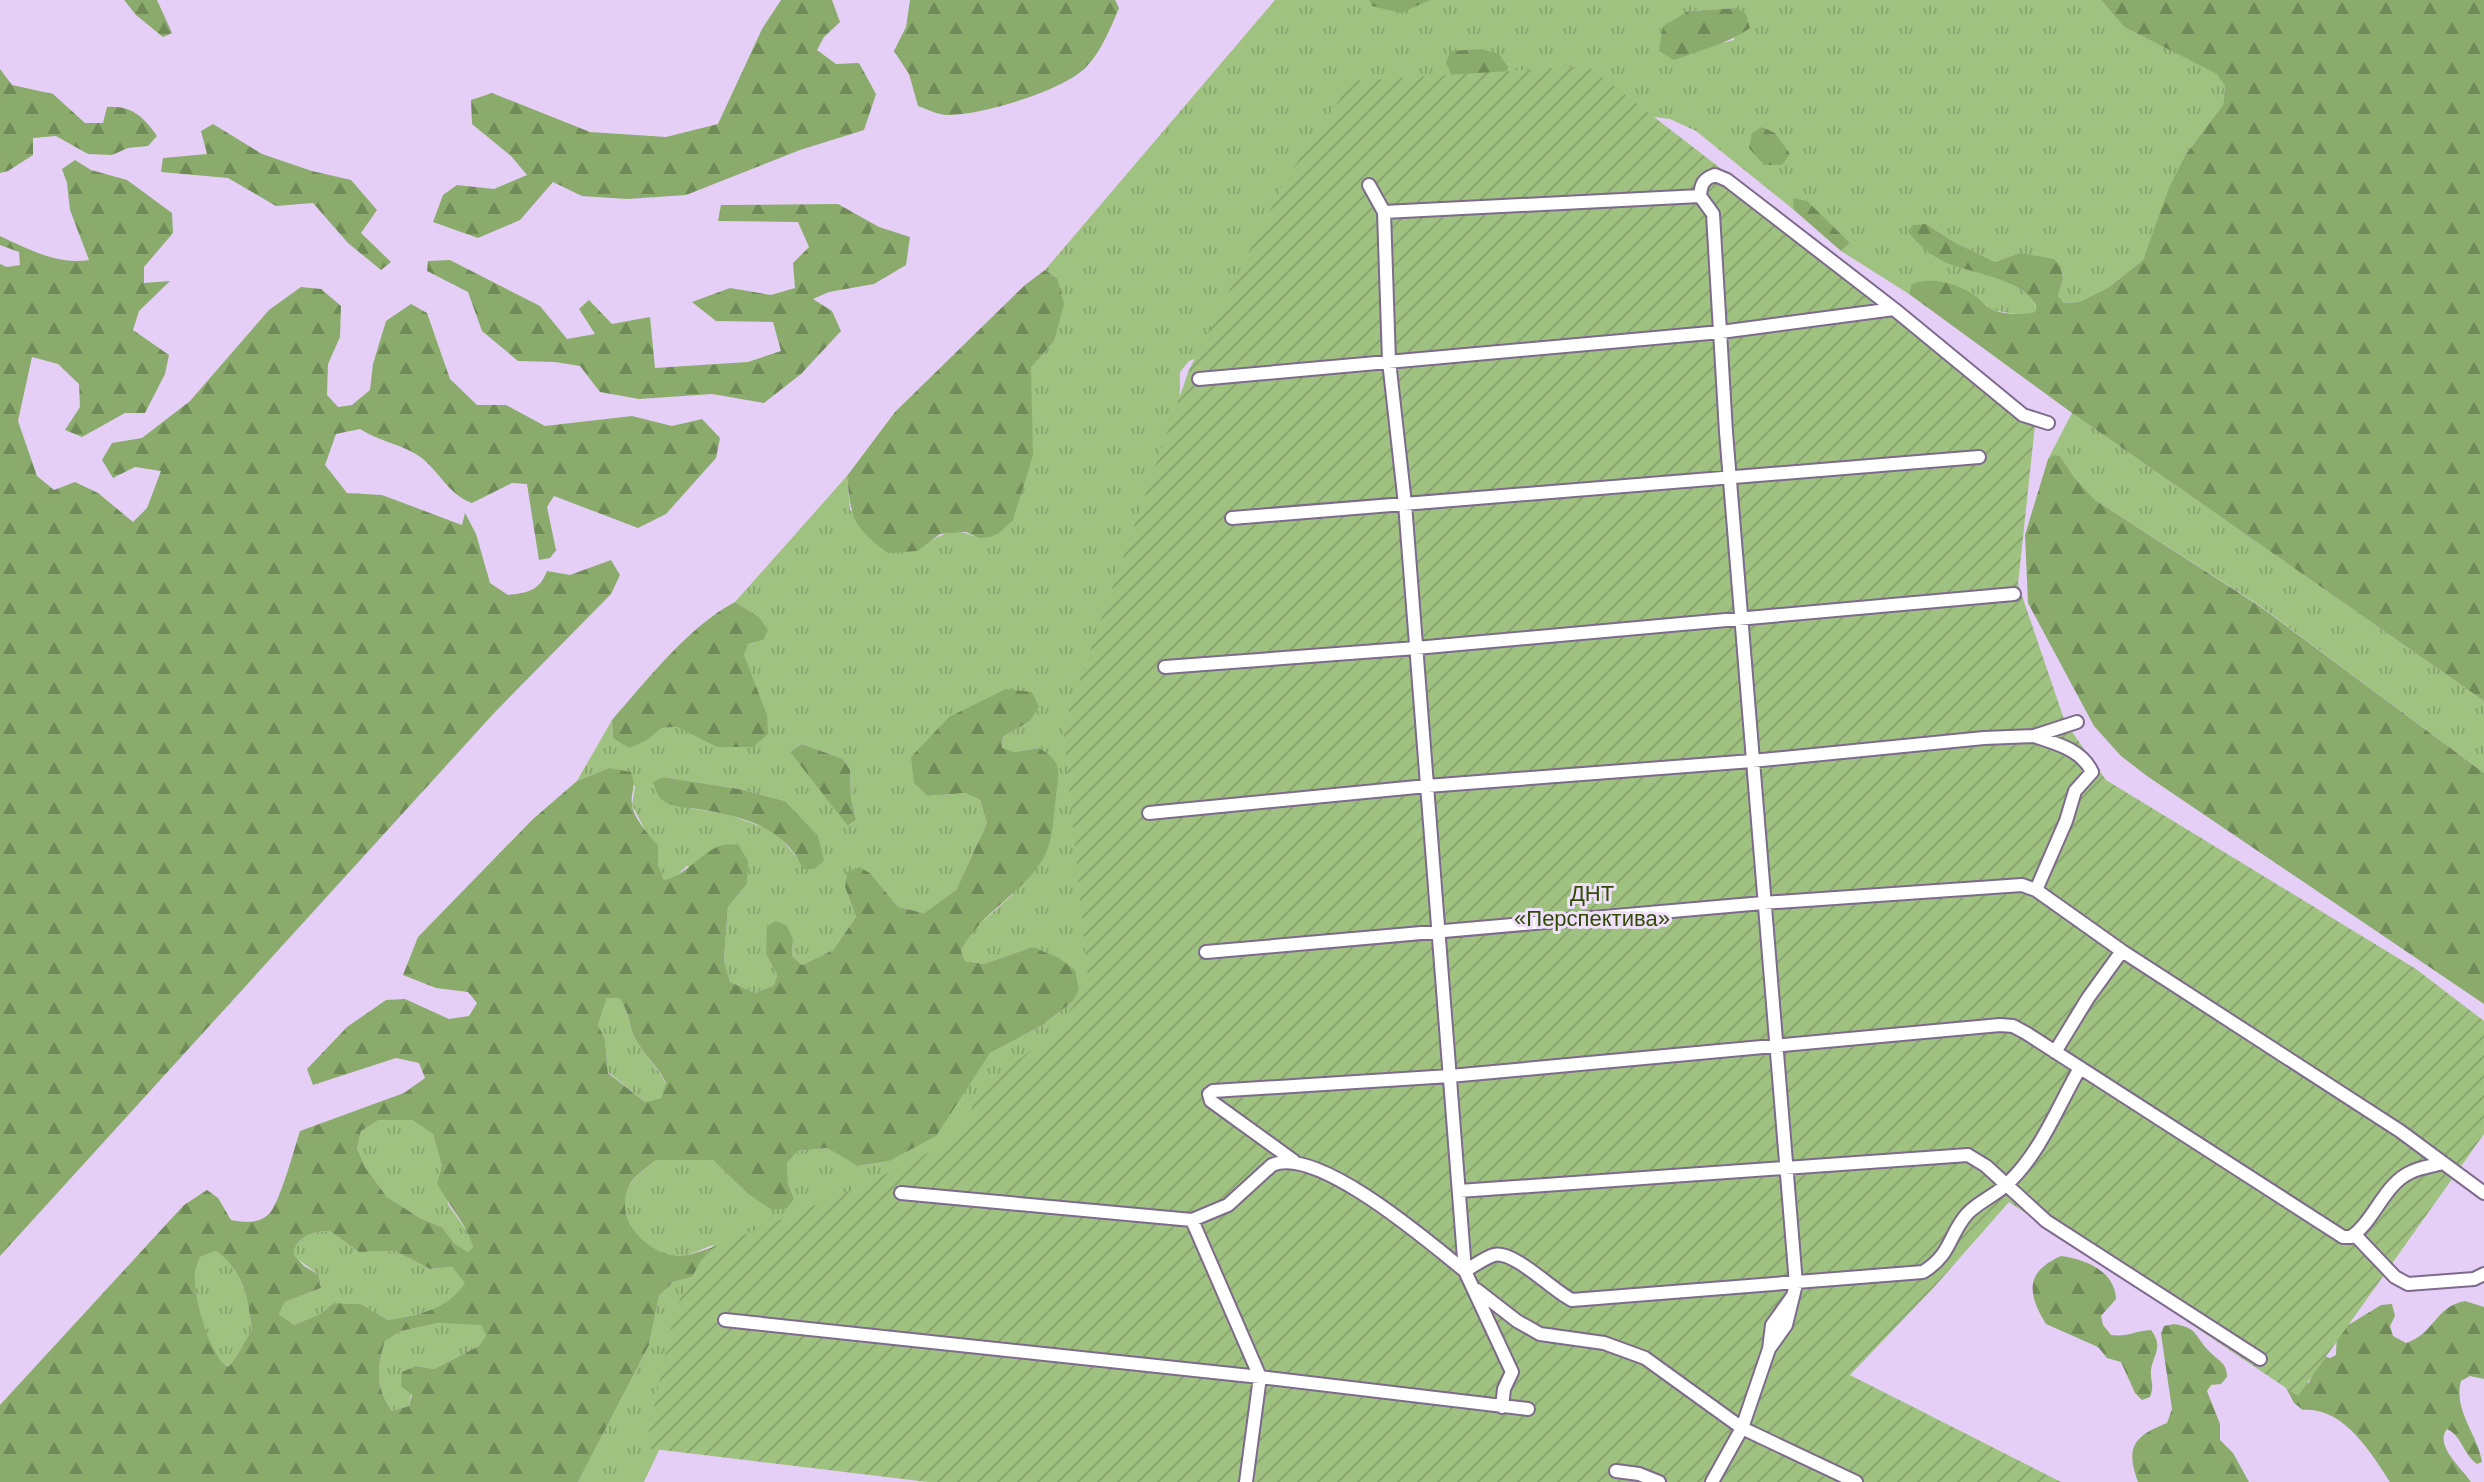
<svg xmlns="http://www.w3.org/2000/svg" width="2484" height="1482" viewBox="0 0 2484 1482" font-family="Helvetica,sans-serif">
<style>
.grass{fill:url(#grass-tufts);fill-rule:evenodd}
.forest{fill:url(#forest-firs);fill-rule:evenodd}
.garden{fill:url(#garden-furrows)}
.lines{fill:none;stroke-linecap:round;stroke-linejoin:round}
.minor-casing{stroke:#7e6a8c;stroke-width:16}
.minor{stroke:#fff;stroke-width:12}
.labels{text-anchor:middle;dominant-baseline:central;stroke-width:6;stroke-linejoin:round;paint-order:stroke}
.park-label{font-size:22px;fill:#2f4c02;stroke:#f0defd}
</style>
<defs>
<pattern id="grass-tufts" width="24" height="20" patternUnits="userSpaceOnUse" patternTransform="scale(2)"><rect width="24" height="20" fill="#a0c281"/><path d="M3 7l-1-3M5 7V3M7 7l1-3M15 17l-1-3M17 17v-4M19 17l1-3" fill="none" stroke="#8aa670"/></pattern>
<pattern id="forest-firs" width="22" height="20" patternUnits="userSpaceOnUse" patternTransform="scale(2)"><rect width="22" height="20" fill="#8aab6b"/><path d="M5 1l3.5 6h-7zM16 11l3.5 6h-7z" fill="#718b58"/></pattern>
<pattern id="garden-furrows" width="10" height="10" patternUnits="userSpaceOnUse" patternTransform="scale(2)"><rect width="10" height="10" fill="#a0c281"/><path d="M-1 1l2-2M0 10L10 0M9 11l2-2" fill="none" stroke="#8aa670"/></pattern>
</defs>
<rect width="100%" height="100%" fill="#e5cff6"/>
<path class="grass" d="M1275,0H1369L1373,6L1430,0H2101L2124,27L2218,74L2225,86L2223,105L2186,154L2143,260L2109,287L2079,302L2063,303L2058,296L2063,279L2061,267L2020,253L1995,262L1956,243L1926,224L1945,262C1966,268 2042,286 2035,312L2021,315L1992,310L1973,294L1911,285L1909,294L1841,251L1850,243L1794,198V210L1696,131L1670,119L1599,110L1215,351L1189,361L1180,372L1179,457L1134,990L661,1446L644,1482H578L649,1345L659,1296L673,1282L703,1274L713,1245C704,1248 693,1254 684,1256C650,1261 612,1218 629,1186C634,1176 648,1167 656,1160H713L747,1193L794,1199L788,1183L787,1163L798,1151L827,1148L859,1166L889,1161L962,1092L990,1053L1041,1026L1072,1002L1032,947L984,964L965,961L961,951L970,933L1013,894L1039,748L1014,752L1002,749L1003,737L1030,721L1039,707L928,796L965,793L980,800L987,823L956,890L924,913L898,907L871,874L845,887L856,917L833,950L802,965L792,956L793,940L766,954L777,975L774,985L755,993L730,982L724,960L728,907L747,884L687,866L672,880H664L658,864V845L646,832L632,805L635,786L609,768L577,781L612,720L613,738L647,740L662,728L678,727L717,747L746,663L744,654L748,644L763,640L759,617L735,602L847,476L850,510L918,551C939,534 952,526 979,538L1031,399V368L1054,341L1057,278L1045,270ZM1737,8L1734,40L1709,46L1689,11ZM802,744L843,759L850,770L851,798L856,818L849,826L790,752ZM663,777L739,789L785,801L798,859L776,832L727,814L676,806Z
M2072,413L2484,701V773L2259,605L2095,500L2074,477L2060,456L2048,459Z
M607,998H619C631,1014 628,1027 636,1040C645,1056 658,1067 666,1084L661,1098L645,1102L608,1072L605,1039L598,1025Z
M379,1120H412L433,1134L442,1167L448,1204L470,1236L473,1247L468,1252L454,1243L442,1227L420,1218L387,1197L365,1167L357,1148L361,1131Z
M330,1231L359,1252L395,1251L430,1269L452,1267L466,1283C447,1310 418,1315 388,1320L361,1304L334,1303L320,1314L294,1325L279,1314L285,1302L321,1288L319,1275L291,1254C301,1235 310,1232 330,1231Z
M216,1251C245,1273 247,1296 252,1330C243,1342 239,1356 228,1367C210,1359 193,1294 195,1275C195,1269 199,1262 200,1257Z
M439,1323L481,1324L486,1335L479,1346L434,1369L416,1366L409,1406L392,1411C375,1385 377,1370 385,1341L401,1331Z"/>
<path class="forest" d="M124,0H157L172,33L163,37L136,15Z
M781,0H832L840,22L824,37L817,50L836,64L859,63L876,94L864,130L800,150L686,195L627,199L582,196L553,182L520,220L478,238L433,222L443,195L457,185L494,189L527,175L511,156L472,124L471,100L492,93L590,132L666,137L718,124L762,29Z
M910,0H1115L1119,8C1111,27 1101,52 1086,67C1064,91 980,115 948,115C938,115 927,109 918,106L909,74L894,51L906,27Z
M1369,0H1430L1401,13L1372,6Z
M2101,0H2484V701L2072,413L1909,294L1911,285C1930,276 1954,283 1971,293C1979,297 1984,305 1991,309C2003,315 2022,315 2035,312L2036,306C2025,280 1972,273 1947,263C1933,257 1917,244 1908,231L1913,225L1926,224L1956,243L1995,262L2020,253L2054,259L2061,267L2063,279L2058,296L2064,303L2079,302L2109,287L2143,260L2169,188L2186,154L2223,105L2225,86L2217,74L2124,27Z
M1737,8L1746,14L1750,28C1728,44 1700,50 1674,60L1659,51L1663,26L1689,11Z
M1482,49L1499,54L1508,67L1504,82L1453,80L1446,62L1451,51Z
M0,69L12,85L53,94L85,123H103L107,107C131,105 144,117 157,136L148,146L128,148L112,155L88,154L56,136L33,138V155L8,171L0,173Z
M213,124L262,154L312,171L351,180L377,210L361,233L391,262L381,270L348,243L313,203L276,206L228,178L161,172L163,158L207,154L201,131Z
M1762,127L1775,133L1790,154L1782,165H1764L1749,148L1752,133Z
M75,160L91,170L127,180L172,213L173,233L144,267V283L170,281L139,311L133,330L169,355L165,374L145,413H125L82,437L65,430L80,407L79,384L58,364L32,357L18,421L37,476L54,490L75,482L98,493L133,522L147,508L161,471L135,467L113,478L102,460L112,443L142,438L190,401L269,310L301,287L321,289L341,306L340,337L328,364L327,395L338,407L352,405L370,390L373,364L386,321L411,304L427,313L450,379L477,405H506L545,426L632,416L672,426L702,419L720,438L716,458L666,514L638,528L554,496L547,507L556,550L550,558L539,560L527,484L512,483L472,503C445,493 437,465 414,453C396,443 377,440 360,429L336,434L325,465L347,493L382,495L462,525L465,513L476,534L490,583L508,595C528,593 539,591 547,571L570,575L611,560L620,575L611,594L495,712L0,1256V264L7,267L20,265L19,252L0,245V236C28,249 57,265 89,260L70,210L67,183L62,169Z
M1793,198L1807,201L1850,243L1841,251L1794,210Z
M838,204L879,227L910,237L906,265L874,284L829,292L813,299L832,311L841,331L801,374L764,403L712,394L639,399L600,392L580,366L555,362L518,361L482,331L468,292L427,271L428,261L450,260L540,306L567,339L595,334L579,309L589,300L612,324L650,317L655,368L748,362L781,351L773,322L716,321L692,302L730,288L771,295L795,288L793,263L809,247L798,222L718,221L721,205Z
M1045,270L1057,278L1064,304L1054,341L1031,368L1033,455L1013,520L999,533L990,537L979,538L966,532L940,534L918,551L888,553C853,527 851,519 847,476L895,412L1025,285Z
M2054,455L2060,456L2074,477L2095,500L2258,605L2484,773V1004L2147,776L2121,756L2094,726L2028,603L2025,535L2048,459Z
M735,602L759,617L768,630L763,640L748,644L744,655L767,715L768,734L753,747H717L677,727L662,728L647,740L629,748L613,738L612,720C647,680 688,627 735,602Z
M1006,689L1032,692L1039,707L1030,721L1003,737L1002,748L1014,752L1039,748C1063,763 1059,770 1056,795C1054,814 1053,841 1044,857C1024,893 979,913 961,951L965,961L984,964L1032,947L1059,958L1075,970L1079,990L1072,1002L1041,1026L990,1053L936,1136L889,1161L858,1166L827,1148L798,1151L787,1163L788,1183L794,1199L787,1208L772,1210L747,1193L713,1160H656C648,1167 633,1176 629,1186C613,1219 647,1255 680,1256C693,1256 712,1245 729,1244L703,1274L673,1282L659,1296L649,1345L578,1482H0V1405L184,1205L207,1190L218,1198L231,1220C246,1223 263,1224 272,1210C282,1194 294,1150 300,1131L404,1093L425,1078L419,1063L396,1058L313,1085L307,1069L347,1027L386,1000L405,999L449,1019L469,1016L477,1003L468,992L436,988L403,975L418,937L533,819L577,781L609,768L631,772C637,791 630,791 632,805C634,819 649,835 658,845V864L664,880C680,879 702,853 719,846C725,844 732,845 738,844L748,861L747,884L728,907L724,960L730,982L755,993L774,985L777,975L766,954L767,926L776,921L787,926L793,940L792,956L802,965L833,950L856,917L845,887L847,872L860,867L871,874L898,907L924,913L956,890L987,823L980,800L965,793L928,796L914,783L911,757L949,717ZM607,998H619C631,1014 628,1026 636,1040C645,1056 658,1066 666,1083L661,1098L645,1102L608,1073L605,1039L598,1025ZM379,1120H412L433,1134L442,1167L437,1183C448,1205 467,1224 473,1247L468,1252L454,1243L442,1227L420,1218L387,1197L365,1167L357,1148L361,1131ZM330,1231L359,1252L395,1251L430,1269L452,1267L465,1283C447,1310 418,1315 388,1320L361,1304L334,1303L320,1314L294,1325L279,1314L285,1302L321,1288L319,1275L304,1266L292,1253C301,1235 310,1232 330,1231ZM216,1251C245,1273 247,1296 252,1330C243,1342 239,1356 228,1367C210,1358 193,1294 195,1275C195,1269 199,1262 200,1257ZM439,1323L481,1325L486,1335L479,1346L434,1369L416,1366L402,1372L401,1386L412,1395L409,1406L392,1411C375,1386 377,1369 385,1341L401,1331Z
M802,744L843,759L850,770L851,798L856,819L848,826L790,752Z
M663,777L739,789L785,801L818,836L824,861L814,869H803C785,826 740,816 698,809C686,808 671,807 661,799C657,795 655,787 653,782Z
M2061,1256C2085,1259 2115,1271 2116,1299L2101,1316L2103,1325L2111,1335C2128,1337 2135,1331 2151,1330C2164,1347 2153,1355 2151,1370C2150,1381 2155,1384 2150,1397L2142,1400L2135,1393L2121,1362L2107,1358L2098,1347L2046,1324C2027,1293 2025,1272 2061,1256Z
M2465,1301L2484,1307V1379L2470,1376L2461,1381C2453,1410 2478,1435 2482,1462L2477,1464C2463,1454 2462,1436 2447,1429C2434,1446 2462,1468 2471,1482H2390C2371,1453 2344,1407 2303,1410L2294,1403L2282,1380L2309,1383L2320,1355L2330,1358L2336,1355L2337,1332L2381,1305L2392,1304L2395,1316L2390,1326L2393,1336L2406,1343C2435,1334 2434,1307 2465,1301Z
M2174,1324C2199,1328 2194,1336 2209,1351C2218,1361 2227,1362 2227,1377L2221,1384L2211,1385L2207,1391L2220,1424V1440L2233,1453L2249,1482H2138C2125,1447 2134,1436 2167,1423L2172,1409L2161,1334L2164,1326Z"/>
<path class="garden" d="M1588,66L1926,327L2035,425L2018,584L2065,722L2106,780L2416,969L2484,1021V1134L2298,1396L2009,1202L1936,1285L1850,1375L2061,1482H928L645,1448L675,1309L706,1251L865,1184L960,1137L979,1090L1063,1026L1088,977L1063,728L1189,370L1286,179L1352,81Z"/>
<g class="lines">
<g class="minor-casing">
<path id="minor" d="M1369,185L1384,212L1389,361L1405,504L1465,1271L1512,1372L1504,1389L1502,1407
M1700,196C1701,184 1703,179 1715,175L1727,180L1894,309L2023,415L2048,423
M1384,212L1700,196L1713,214L1726,432L1796,1284L1786,1325L1769,1349
M1199,379L1721,332L1894,309
M1232,518L1979,457
M1165,667L1416,648L2014,594
M2034,736C2057,744 2081,749 2092,772L2075,791L2066,821L2036,890
M1149,813L1427,786L1752,761L1984,738L2034,736L2077,722
M1206,952L1763,903L2022,885L2036,890L2122,951L2400,1131L2484,1193
M2055,1052L2088,998L2122,951
M1294,1161L1211,1101L1209,1094L1213,1091L1450,1076L2000,1025L2013,1026L2026,1033L2343,1237H2351C2375,1220 2384,1184 2411,1172C2421,1167 2433,1166 2442,1163
M1459,1191L1968,1155L1986,1166L2046,1221L2260,1359
M901,1193L1192,1220L1228,1205L1272,1165C1317,1145 1429,1242 1465,1271C1474,1266 1484,1258 1494,1255C1514,1250 1553,1291 1572,1300L1923,1272C1952,1254 1948,1236 1967,1214C1978,1202 1996,1195 2007,1184C2040,1154 2058,1106 2080,1068
M1192,1220L1260,1377L1246,1482
M2355,1235L2395,1277L2408,1284L2474,1279L2484,1274
M1477,1290L1517,1321L1540,1334L1604,1343L1645,1358L1742,1428L1856,1482
M725,1320L1260,1377L1528,1409
M1616,1471L1639,1474L1659,1482
M1712,1482L1742,1428L1769,1349L1772,1325L1792,1297"/>
</g>
<use href="#minor" class="minor"/>
</g>
<g class="labels">
<g class="park-label">
<text x="1592" y="893">ДНТ<tspan x="1592" dy="25">«Перспектива»</tspan></text>
</g>
</g>
</svg>
